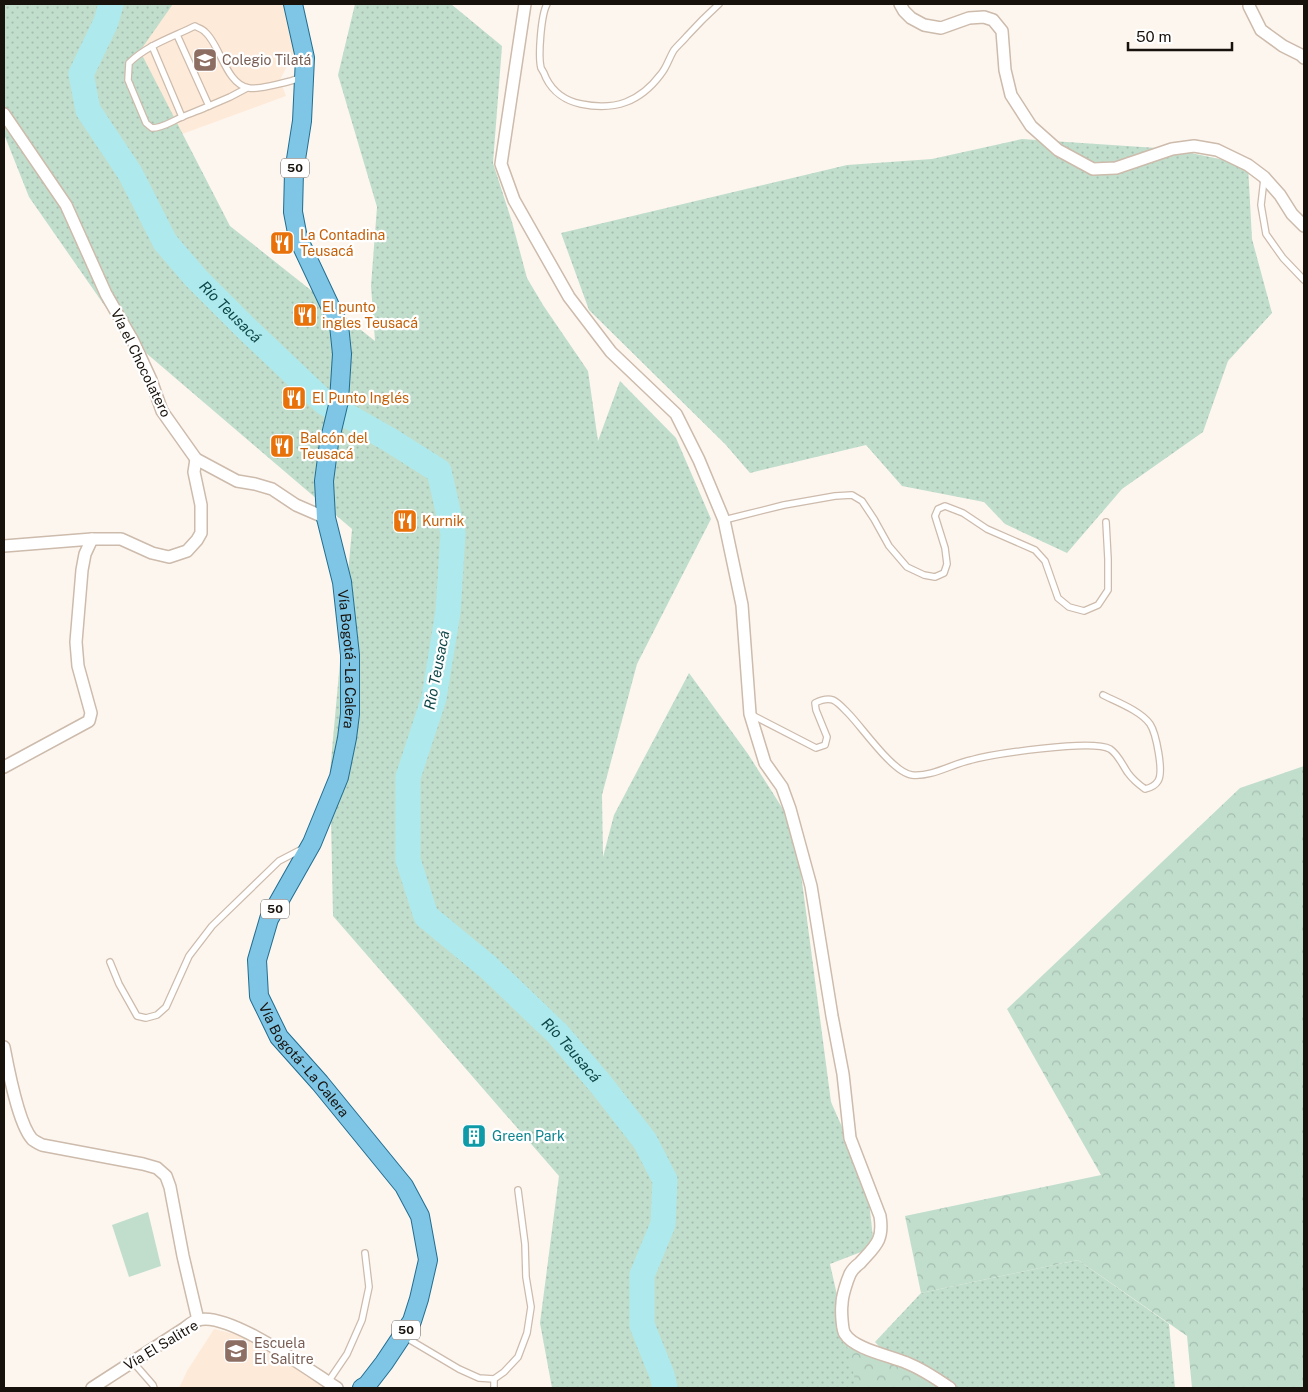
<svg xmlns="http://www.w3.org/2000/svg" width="1308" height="1392" font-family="'Public Sans',sans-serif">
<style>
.built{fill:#feead9}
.grass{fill:url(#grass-dots)}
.forest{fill:url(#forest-crowns)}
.pitch{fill:#c1decd}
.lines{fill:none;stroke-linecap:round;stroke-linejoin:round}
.river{stroke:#aeeaed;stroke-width:25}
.lane-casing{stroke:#cdbbac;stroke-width:8}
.street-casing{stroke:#cdbbac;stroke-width:14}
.primary-casing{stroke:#226d8f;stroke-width:20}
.lane{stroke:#fff;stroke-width:5.5}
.street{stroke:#fff;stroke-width:11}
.primary{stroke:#7ec5e6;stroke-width:18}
.labels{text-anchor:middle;stroke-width:4.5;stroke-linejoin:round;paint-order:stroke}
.shield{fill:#fff;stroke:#5d5955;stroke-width:1}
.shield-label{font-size:12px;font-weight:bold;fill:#18120c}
.education-label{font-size:14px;fill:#785e54;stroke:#fff;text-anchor:start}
.food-label{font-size:14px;fill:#c56008;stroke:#fff;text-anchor:start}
.street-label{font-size:14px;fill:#18120c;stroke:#fff}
.culture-label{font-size:14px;fill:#0d838f;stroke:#fff;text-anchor:start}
.water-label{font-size:15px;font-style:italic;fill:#0e4648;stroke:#fff}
</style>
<defs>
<pattern id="grass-dots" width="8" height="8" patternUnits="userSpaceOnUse" patternTransform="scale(1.25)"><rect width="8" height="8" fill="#c1decd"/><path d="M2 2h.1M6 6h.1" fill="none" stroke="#a5bdaf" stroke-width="1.8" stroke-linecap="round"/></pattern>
<pattern id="forest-crowns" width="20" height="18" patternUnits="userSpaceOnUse" patternTransform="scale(1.25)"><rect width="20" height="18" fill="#c1decd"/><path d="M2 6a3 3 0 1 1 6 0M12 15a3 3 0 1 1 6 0" fill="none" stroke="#a5bdaf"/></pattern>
</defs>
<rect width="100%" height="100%" fill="#fdf6ef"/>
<g class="built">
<polygon points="145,4 289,4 298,44 280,80 286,96 144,148 120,76"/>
<polygon points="214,1329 251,1338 328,1384 320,1388 179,1388 187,1371"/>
</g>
<g class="grass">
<polygon points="4,4 173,4 140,51 230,226 375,341 371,286 377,207 338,75 355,4 451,4 502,46 493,163 512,222 527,278 543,305 588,371 598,441 620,381 676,438 711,519 637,664 602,795 603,857 614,815 689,673 748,754 795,828 831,1102 867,1183 874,1247 830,1264 858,1388 552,1388 540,1323 559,1176 333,916 330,772 352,529 125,335 29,197 4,134"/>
<polygon points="1022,139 1172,149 1248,165 1252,239 1272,313 1228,361 1203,432 1122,489 1067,553 1005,524 984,502 902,486 866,445 750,473 725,444 589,310 561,233 847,165 932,159"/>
<polygon points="1078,1260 1169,1324 1175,1388 918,1388 875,1342 921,1293"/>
</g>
<g class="forest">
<polygon points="1304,766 1304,1388 1192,1388 1187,1336 1078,1260 921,1293 905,1216 1101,1175 1007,1009 1240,788"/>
<polygon points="844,1334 939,1388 857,1388"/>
</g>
<polygon class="pitch" points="148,1212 161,1266 129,1277 112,1225"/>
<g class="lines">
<path class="river" id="s1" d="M111 4 106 22 81 74 88 110 130 173 165 242 196 278 247 329 325 403 390 440 439 471 453 533 448 612 434 698 408 777V860L426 916 488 967 557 1033 599 1082 645 1141 665 1180 663 1224 642 1275V1325L662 1375 665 1388"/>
<defs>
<g id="lane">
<path d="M547 4C541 15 538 56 541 68 543 71 545 75 546 78 553 92 566 101 581 104 615 111 640 102 661 74 667 67 669 58 674 50 678 45 683 41 687 36 697 25 708 14 719 4"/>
<path d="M177 35 209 106C200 110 191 113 182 117 172 121 163 128 152 128L146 123 128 80 129 63C147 45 173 37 195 26 198 28 203 29 205 32 220 44 226 85 249 88 261 90 289 81 302 78"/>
<polyline points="152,46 182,117"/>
<polyline points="209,106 230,97 247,88"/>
<polyline points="1264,179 1261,205 1266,234 1283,258 1304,280"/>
<polyline points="724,520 784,505 835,496 852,495 862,501 874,519 889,546 907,567 924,575 935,577 944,573 947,564 945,548 935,516 938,509 945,506 963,513 987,529 1035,550 1045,561 1058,598 1069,607 1084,611 1098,605 1108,590 1108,559 1106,522"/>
<path d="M750 714 816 748 825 745 827 737 816 710 815 703C821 700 827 698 833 700 838 702 844 709 848 713 862 727 893 773 912 775 932 777 952 764 971 760 993 754 1092 739 1110 749 1118 754 1123 766 1128 773 1133 780 1138 784 1145 789 1150 788 1155 786 1158 781 1164 772 1156 733 1150 724 1141 711 1117 702 1103 695"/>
<polyline points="110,962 119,984 137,1016 146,1018 157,1015 166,1007 189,956 212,926 279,861 304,848"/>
<polyline points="405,1337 459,1369 479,1378 494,1379 504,1372 518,1357 527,1333 531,1307 526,1277 525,1244 518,1190"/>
<polyline points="132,1361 153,1385 154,1388"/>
<polyline points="328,1382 347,1354 362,1320 369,1287 365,1253"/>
<polyline points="494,1388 494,1379"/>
</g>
<g id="street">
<path d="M525 4 501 164 514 200 569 297 611 352 676 414 699 460 724 520 742 605 750 714 765 763 782 787 790 809 811 886 832 1016 843 1074 850 1138 880 1216C884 1241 875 1246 860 1263 856 1266 852 1270 850 1274 847 1281 842 1296 842 1304 841 1310 842 1330 845 1334 854 1349 891 1356 907 1363 922 1369 937 1379 950 1388"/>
<polyline points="900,4 904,11 911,18 924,25 941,28 969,18 984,17 993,20 1002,31 1005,70 1011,95 1031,126 1058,150 1093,169 1116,168 1172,149 1194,146 1217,150 1248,165 1264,177 1280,195 1292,214 1304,226"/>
<polyline points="1249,4 1249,6 1261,30 1283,46 1301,55 1304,58"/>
<polyline points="4,114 66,205 106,294 133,341 151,380 162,411 196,459 237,481 255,484 272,489 296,505 326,518"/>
<polyline points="4,546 92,539 121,539 152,553 169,557 187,551 197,540 201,533 201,505 194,472 196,459"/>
<polyline points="4,767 89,721 91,713 78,666 76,642 82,570 85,554 92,539"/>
<path d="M4 1047C8 1068 18 1123 32 1139 34 1141 38 1143 42 1145L143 1164 157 1168 166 1176 170 1187 183 1256 198 1320"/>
<path d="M92 1388 185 1328C189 1325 193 1321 198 1320 229 1311 310 1371 337 1388"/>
</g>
<g id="primary">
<path id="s2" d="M293 4 305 58 302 121 294 172 293 212 298 238 339 325 342 354 339 401 329 443 324 481 326 518 342 582 350 655V714L347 738 339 777 312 843 269 919 257 960 259 996 279 1037 320 1083 404 1186 420 1216 428 1260 419 1299 412 1321 384 1363 367 1385 362 1388"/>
</g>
</defs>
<use href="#lane" class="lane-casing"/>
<use href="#street" class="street-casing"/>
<use href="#primary" class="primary-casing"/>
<use href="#lane" class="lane"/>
<use href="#street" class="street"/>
<use href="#primary" class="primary"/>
</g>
<defs>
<symbol id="school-square" viewBox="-11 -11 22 22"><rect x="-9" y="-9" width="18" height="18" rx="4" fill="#8d6e63" stroke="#fff"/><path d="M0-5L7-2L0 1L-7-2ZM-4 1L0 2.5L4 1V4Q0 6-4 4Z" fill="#fff"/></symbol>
<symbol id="restaurant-square" viewBox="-11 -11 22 22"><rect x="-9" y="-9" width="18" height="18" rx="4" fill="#e8710a" stroke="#fff"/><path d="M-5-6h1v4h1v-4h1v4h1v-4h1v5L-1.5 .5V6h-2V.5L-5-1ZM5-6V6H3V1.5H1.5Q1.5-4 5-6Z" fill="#fff"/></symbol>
<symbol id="building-square" viewBox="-11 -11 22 22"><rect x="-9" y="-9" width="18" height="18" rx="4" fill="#0f9aa8" stroke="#fff"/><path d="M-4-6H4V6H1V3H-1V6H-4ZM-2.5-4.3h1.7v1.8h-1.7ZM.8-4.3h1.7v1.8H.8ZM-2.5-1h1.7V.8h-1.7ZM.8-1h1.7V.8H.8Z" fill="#fff"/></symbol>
</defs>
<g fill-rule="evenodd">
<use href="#school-square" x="191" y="46" width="28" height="28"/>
<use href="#restaurant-square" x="268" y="229" width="28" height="28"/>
<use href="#restaurant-square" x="291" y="301" width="28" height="28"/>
<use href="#restaurant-square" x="280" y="384" width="28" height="28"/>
<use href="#restaurant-square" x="268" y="432" width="28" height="28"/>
<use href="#restaurant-square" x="391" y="507" width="28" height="28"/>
<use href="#building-square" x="460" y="1122" width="28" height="28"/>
<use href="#school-square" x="222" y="1337" width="28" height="28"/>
</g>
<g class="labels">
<g class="shield">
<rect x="281" y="158.5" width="28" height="19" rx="4"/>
<rect x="261" y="899.5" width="28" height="19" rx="4"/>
<rect x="392" y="1320.5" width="28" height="19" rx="4"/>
</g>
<g class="shield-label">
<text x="295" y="172">50</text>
<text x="275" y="913">50</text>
<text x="406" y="1334">50</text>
</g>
<g class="education-label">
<text x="222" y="65">Colegio Tilatá</text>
<text x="254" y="1348">Escuela<tspan x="254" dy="16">El Salitre</tspan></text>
</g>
<g class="food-label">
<text x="300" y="240">La Contadina<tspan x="300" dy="16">Teusacá</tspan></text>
<text x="322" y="312">El punto<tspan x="322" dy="16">ingles Teusacá</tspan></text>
<text x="312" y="403">El Punto Inglés</text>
<text x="300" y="443">Balcón del<tspan x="300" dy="16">Teusacá</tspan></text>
<text x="422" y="526">Kurnik</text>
</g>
<g class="street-label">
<text transform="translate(141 363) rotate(64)" y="5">Vía el Chocolatero</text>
<text dy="5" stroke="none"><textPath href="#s2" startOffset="671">Vía Bogotá - La Calera</textPath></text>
<text dy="5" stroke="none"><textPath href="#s2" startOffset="1106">Vía Bogotá - La Calera</textPath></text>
<text transform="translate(161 1345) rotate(-31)" y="5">Vía El Salitre</text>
</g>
<g class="culture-label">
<text x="492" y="1141">Green Park</text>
</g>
<g class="water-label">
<text dy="5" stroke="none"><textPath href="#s1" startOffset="362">Río Teusacá</textPath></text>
<text transform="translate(437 670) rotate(-79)" y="5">Río Teusacá</text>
<text dy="5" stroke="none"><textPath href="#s1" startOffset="1279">Río Teusacá</textPath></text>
</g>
</g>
<rect width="1308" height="1392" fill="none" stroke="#18120c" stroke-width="10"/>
<path d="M1128 42v8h104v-8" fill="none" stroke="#18120c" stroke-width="2.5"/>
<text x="1136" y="42" font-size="15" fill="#18120c" stroke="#ffffff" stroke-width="4" paint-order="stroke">50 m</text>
</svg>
